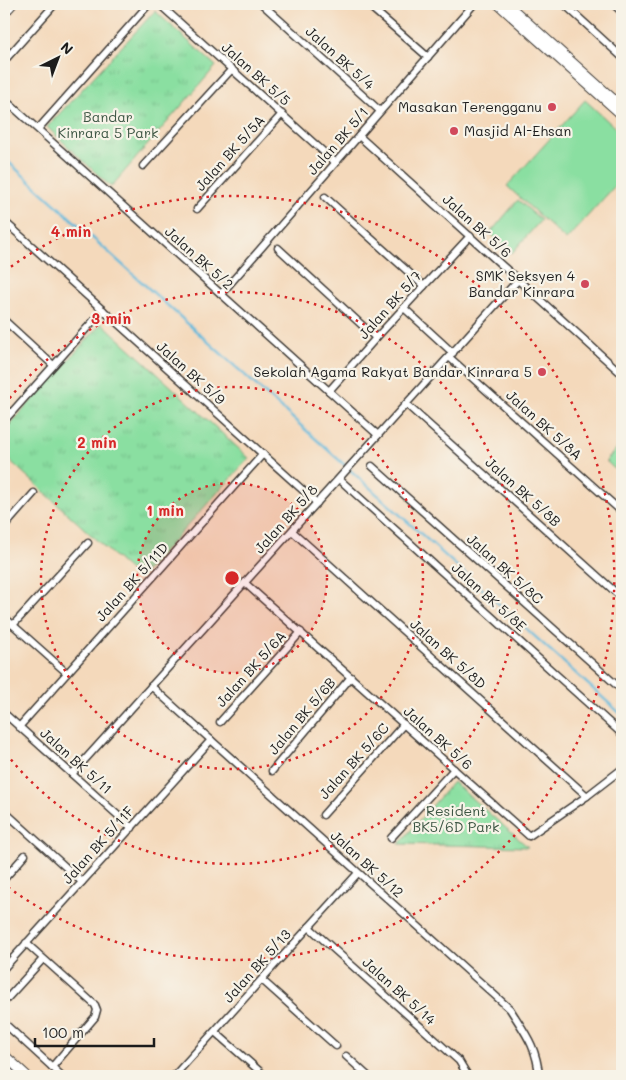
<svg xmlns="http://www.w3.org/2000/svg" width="626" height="1080" font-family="Mali,sans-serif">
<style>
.grass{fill:url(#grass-tufts);stroke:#537e5e}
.pitch{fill:#8adfa1;stroke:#537e5e}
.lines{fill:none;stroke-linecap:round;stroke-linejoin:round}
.stream{stroke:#5cb7da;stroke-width:2.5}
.street-casing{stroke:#3c3834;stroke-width:9}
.secondary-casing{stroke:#3c3834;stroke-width:11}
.street{stroke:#fff;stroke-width:6}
.secondary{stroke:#fff;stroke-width:9}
.ring{fill:none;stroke:#d62828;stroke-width:2.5;stroke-dasharray:2.5 5}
.poi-dot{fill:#d1495b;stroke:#f7f3e8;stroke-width:2}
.labels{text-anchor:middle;stroke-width:4.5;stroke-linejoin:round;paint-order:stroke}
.street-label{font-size:14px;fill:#1c1c1c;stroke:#f7f3e8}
.poi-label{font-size:14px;fill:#1c1c1c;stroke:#f7f3e8;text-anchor:end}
.park-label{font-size:14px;fill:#3d5644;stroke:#f7f3e8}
.centre{fill:#d62828;stroke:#f7f3e8;stroke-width:2.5}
.ring-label{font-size:15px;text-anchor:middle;font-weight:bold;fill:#d62828;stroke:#f7f3e8;stroke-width:4.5;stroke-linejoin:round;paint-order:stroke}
</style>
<defs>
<pattern id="grass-tufts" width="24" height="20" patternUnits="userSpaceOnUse" patternTransform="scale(1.25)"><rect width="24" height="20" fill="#8adfa1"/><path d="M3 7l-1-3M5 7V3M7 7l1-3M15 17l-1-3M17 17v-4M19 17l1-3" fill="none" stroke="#76bf8a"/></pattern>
</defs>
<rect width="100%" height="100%" fill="#f7f3e8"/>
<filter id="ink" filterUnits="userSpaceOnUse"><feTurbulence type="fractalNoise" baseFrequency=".02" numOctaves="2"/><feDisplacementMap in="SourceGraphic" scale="10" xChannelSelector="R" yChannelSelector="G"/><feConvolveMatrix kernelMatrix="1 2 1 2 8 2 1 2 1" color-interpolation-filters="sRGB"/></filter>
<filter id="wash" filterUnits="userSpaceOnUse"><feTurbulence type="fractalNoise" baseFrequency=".0096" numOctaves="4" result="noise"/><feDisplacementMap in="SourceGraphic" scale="20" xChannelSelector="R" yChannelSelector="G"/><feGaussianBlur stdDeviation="1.12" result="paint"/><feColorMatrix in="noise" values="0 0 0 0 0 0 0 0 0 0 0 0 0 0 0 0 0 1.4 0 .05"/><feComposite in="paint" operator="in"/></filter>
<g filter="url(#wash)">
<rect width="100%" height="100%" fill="#f4d9bb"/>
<g class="grass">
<polygon points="155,11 216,66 111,187 47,127"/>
<polygon points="102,323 249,458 139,579 4,455 4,431"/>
<polygon points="622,442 622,476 606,461"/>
<polygon points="453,782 528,847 399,844"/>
</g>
<g class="pitch">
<polygon points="585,100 622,134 622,178 566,240 507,186"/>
<polygon points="518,200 541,220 512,253 490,233"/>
</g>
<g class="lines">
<polyline class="stream" points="4,158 622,715"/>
</g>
</g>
<g filter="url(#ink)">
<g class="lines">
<defs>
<g id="street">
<polyline points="159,4 336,163"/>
<polyline points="262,4 380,111"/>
<polyline points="367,4 428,57"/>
<polyline points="564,4 622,57"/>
<polyline points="613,4 622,12"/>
<polyline points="4,61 55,4"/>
<polyline points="4,99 378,435"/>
<polyline points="38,129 149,4"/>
<polyline points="359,136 622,374"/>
<polyline points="143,166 232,69"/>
<polyline points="325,197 424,286"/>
<polyline points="197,209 282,114"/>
<polyline points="4,221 317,503"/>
<polyline points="278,248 376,338"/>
<polyline points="221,294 474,4"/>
<polyline points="404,308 453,353"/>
<polyline points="4,320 53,365"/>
<polyline points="449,357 622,512"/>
<polyline points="329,391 376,338 470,236"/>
<polyline points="406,404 622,598"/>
<polyline points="4,421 103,310"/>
<polyline points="372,466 622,690"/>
<polyline points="339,479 622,734"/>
<polyline points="4,527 34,493"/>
<polyline points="292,531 587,796"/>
<polyline points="245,583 529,836 587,796 622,769"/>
<polyline points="4,617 67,673"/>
<polyline points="13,625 88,543"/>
<path d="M151 686 510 1009C525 1033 537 1047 539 1076"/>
<polyline points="4,713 132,828"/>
<polyline points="220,722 301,632"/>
<polyline points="19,727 263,454"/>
<polyline points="272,771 351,677"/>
<polyline points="72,774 518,280"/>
<polyline points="4,811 82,882"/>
<polyline points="323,815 404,724"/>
<polyline points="391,838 454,769"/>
<polyline points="4,879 25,855"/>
<polyline points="309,927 459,1061 468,1076"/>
<polyline points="26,943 95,1005 97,1010 95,1017 52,1067"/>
<polyline points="4,968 211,740"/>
<polyline points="262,980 336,1046"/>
<polyline points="4,1002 43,959"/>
<polyline points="4,1023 62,1076"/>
<polyline points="215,1032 265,1076"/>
<polyline points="346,1056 368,1076"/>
<polyline points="174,1076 358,873"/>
</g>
<g id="secondary">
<polyline points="498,4 622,115"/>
<polyline points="507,4 622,107"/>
<polyline points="4,13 12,4"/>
<polyline points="4,1055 27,1076"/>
<polyline points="4,1069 12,1076"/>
</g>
</defs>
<use href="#street" class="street-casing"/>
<use href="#secondary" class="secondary-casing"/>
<use href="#street" class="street"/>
<use href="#secondary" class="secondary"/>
</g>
</g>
<circle cx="232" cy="578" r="95" fill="#d62828" fill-opacity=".12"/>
<g class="ring">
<circle cx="232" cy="578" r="95"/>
<circle cx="232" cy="578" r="191"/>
<path d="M5 404A286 286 0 1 1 5 752"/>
<path d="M5 271A382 382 0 1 1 5 885"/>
</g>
<g class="poi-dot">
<circle cx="552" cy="107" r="5"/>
<circle cx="454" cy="131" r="5"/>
<circle cx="585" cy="284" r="5"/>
<circle cx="542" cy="372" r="5"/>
</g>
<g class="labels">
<g class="street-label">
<text transform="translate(340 58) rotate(42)" y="5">Jalan BK 5/4</text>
<text transform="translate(256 74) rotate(42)" y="5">Jalan BK 5/5</text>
<text transform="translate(338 141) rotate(-49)" y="5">Jalan BK 5/1</text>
<text transform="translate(230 153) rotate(-48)" y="5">Jalan BK 5/5A</text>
<text transform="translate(477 226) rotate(42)" y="5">Jalan BK 5/6</text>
<text transform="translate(199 258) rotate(42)" y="5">Jalan BK 5/2</text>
<text transform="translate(390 305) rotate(-48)" y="5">Jalan BK 5/7</text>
<text transform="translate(191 373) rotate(42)" y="5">Jalan BK 5/9</text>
<text transform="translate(544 425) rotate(42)" y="5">Jalan BK 5/8A</text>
<text transform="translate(523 492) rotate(42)" y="5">Jalan BK 5/8B</text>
<text transform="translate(286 519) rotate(-48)" y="5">Jalan BK 5/8</text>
<text transform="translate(505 569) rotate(42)" y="5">Jalan BK 5/8C</text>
<text transform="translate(132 582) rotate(-48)" y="5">Jalan BK 5/11D</text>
<text transform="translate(489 597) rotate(42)" y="5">Jalan BK 5/8E</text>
<text transform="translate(448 654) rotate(42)" y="5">Jalan BK 5/8D</text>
<text transform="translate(251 669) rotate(-48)" y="5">Jalan BK 5/6A</text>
<text transform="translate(302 716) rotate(-50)" y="5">Jalan BK 5/6B</text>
<text transform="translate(438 738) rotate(42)" y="5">Jalan BK 5/6</text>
<text transform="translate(76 761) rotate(42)" y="5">Jalan BK 5/11</text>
<text transform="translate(354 761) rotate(-48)" y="5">Jalan BK 5/6C</text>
<text transform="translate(98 845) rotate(-48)" y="5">Jalan BK 5/11F</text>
<text transform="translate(367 864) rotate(42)" y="5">Jalan BK 5/12</text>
<text transform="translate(257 966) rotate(-48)" y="5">Jalan BK 5/13</text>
<text transform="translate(399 991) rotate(42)" y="5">Jalan BK 5/14</text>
</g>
<g class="poi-label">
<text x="542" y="112">Masakan Terengganu</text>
<text x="464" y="136" text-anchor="start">Masjid Al-Ehsan</text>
<text x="575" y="281">SMK Seksyen 4<tspan x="575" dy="16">Bandar Kinrara</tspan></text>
<text x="532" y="377">Sekolah Agama Rakyat Bandar Kinrara 5</text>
</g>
<g class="park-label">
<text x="108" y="122">Bandar<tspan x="108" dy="16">Kinrara 5 Park</tspan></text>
<text x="456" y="816">Resident<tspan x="456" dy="16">BK5/6D Park</tspan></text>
</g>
</g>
<circle cx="232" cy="578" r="8" class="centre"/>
<g class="ring-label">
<text x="71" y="237">4 min</text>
<text x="111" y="324">3 min</text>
<text x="97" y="448">2 min</text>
<text x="165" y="516">1 min</text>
</g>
<rect width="626" height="1080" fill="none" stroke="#f7f3e8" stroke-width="20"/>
<g transform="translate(58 58) rotate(42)" stroke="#f7f3e8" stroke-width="4" paint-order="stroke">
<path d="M0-4L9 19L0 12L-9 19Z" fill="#1c1c1c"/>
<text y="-8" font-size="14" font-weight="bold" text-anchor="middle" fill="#1c1c1c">N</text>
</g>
<path d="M35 1038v8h119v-8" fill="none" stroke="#1c1c1c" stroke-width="2.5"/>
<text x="42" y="1038" font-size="15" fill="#1c1c1c" stroke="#f7f3e8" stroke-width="4" paint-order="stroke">100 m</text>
</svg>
